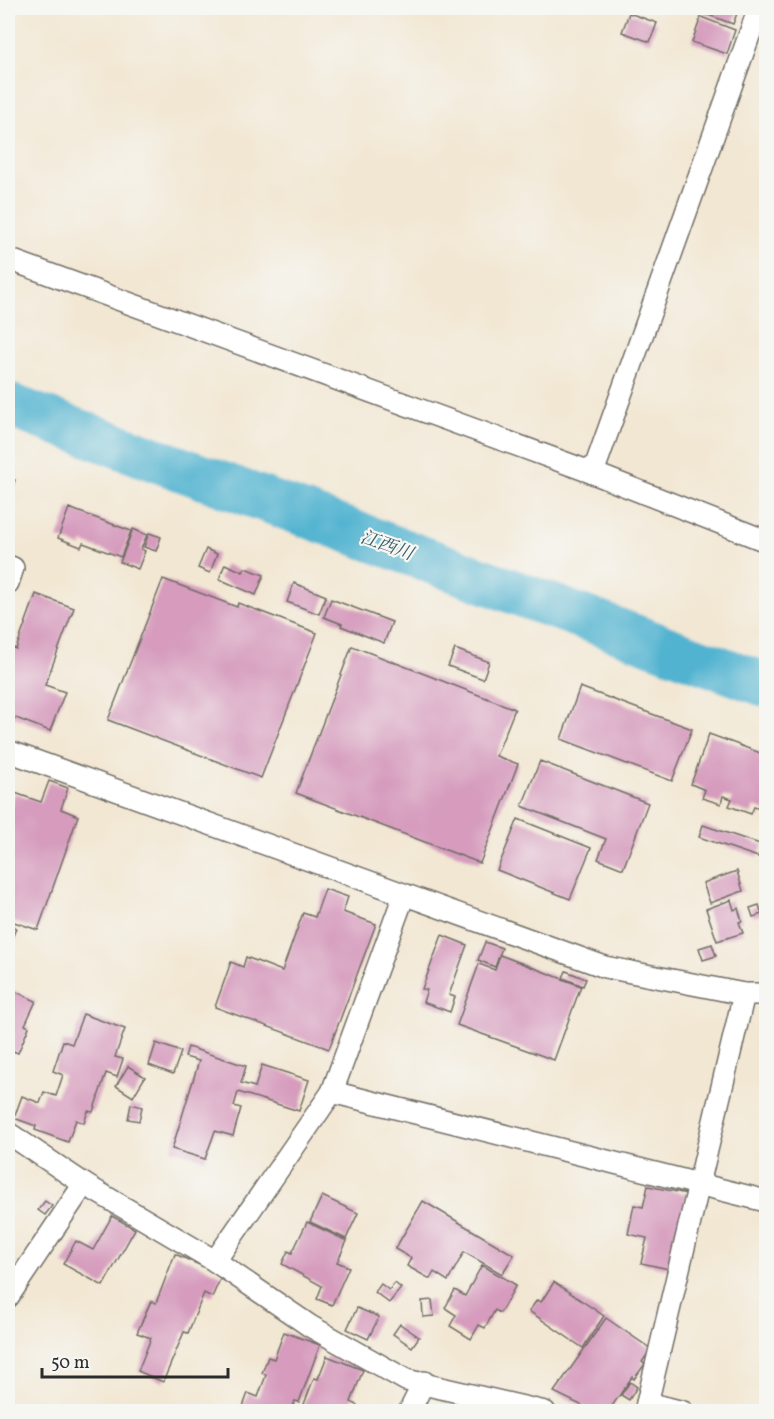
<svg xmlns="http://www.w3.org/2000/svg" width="774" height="1419" font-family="Vollkorn,'Noto Serif JP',serif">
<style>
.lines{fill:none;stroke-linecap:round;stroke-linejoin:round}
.river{stroke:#51b3d0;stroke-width:45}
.building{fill:#d69bbd}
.street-casing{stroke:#716d66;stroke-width:24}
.street{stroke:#fff;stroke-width:21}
.labels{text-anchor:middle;stroke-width:4.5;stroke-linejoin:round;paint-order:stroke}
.water-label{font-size:18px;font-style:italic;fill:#385b65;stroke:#f6f6f2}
</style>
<rect width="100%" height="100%" fill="#f6f6f2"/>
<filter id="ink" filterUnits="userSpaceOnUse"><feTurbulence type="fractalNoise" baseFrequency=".0167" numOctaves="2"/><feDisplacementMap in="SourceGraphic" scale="12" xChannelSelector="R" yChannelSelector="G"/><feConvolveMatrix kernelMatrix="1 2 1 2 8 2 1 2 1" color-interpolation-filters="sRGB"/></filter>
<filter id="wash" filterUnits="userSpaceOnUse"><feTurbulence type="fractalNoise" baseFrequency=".008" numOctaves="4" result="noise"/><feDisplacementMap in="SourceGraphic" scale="24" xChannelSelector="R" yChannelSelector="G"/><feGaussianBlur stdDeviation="1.35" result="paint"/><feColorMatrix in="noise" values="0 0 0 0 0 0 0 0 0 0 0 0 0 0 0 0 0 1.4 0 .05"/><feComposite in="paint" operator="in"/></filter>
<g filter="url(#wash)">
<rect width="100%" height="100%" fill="#f2e7d3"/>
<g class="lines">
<polyline class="river" points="8,405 766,685"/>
</g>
<g id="blocks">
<g class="building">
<polygon points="693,8 739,8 733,24 692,9"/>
<polygon points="629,13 657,23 650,42 622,32"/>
<polygon points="701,17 735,30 727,54 692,42"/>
<polygon points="8,477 15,480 8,501"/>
<polygon points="69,508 131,531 121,557 83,543 81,547 58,538"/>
<polygon points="133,529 147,535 141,549 145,551 138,569 120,562"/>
<polygon points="149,533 161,537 156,551 144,547"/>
<polygon points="206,549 217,554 210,573 198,568"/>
<polygon points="225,564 243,572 245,568 264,575 256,595 219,579"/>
<polygon points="163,579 237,607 238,603 317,633 261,778 108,720"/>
<polygon points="294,583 326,596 319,614 287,602"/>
<polygon points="36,594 74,608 45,685 65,692 50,731 8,715 8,655 11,647 16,649"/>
<polygon points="331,599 392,622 384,643 341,626 342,624 324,617"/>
<polygon points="352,646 515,709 496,756 518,764 480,863 296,793"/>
<polygon points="455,649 489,662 483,679 448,666"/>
<polygon points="580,687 692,729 672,781 561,739"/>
<polygon points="709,734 766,755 766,811 754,807 751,814 729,806 732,799 723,796 721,804 702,798 705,790 691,784"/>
<polygon points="540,761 648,803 623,869 598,859 606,839 522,806"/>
<polygon points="49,781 68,788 61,809 78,816 38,930 8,920 8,815 15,793 41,802"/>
<polygon points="518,819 591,848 570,899 497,870"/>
<polygon points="703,825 763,845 758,857 699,837"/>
<polygon points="737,871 743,891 710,903 703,883"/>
<polygon points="325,889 348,897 343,912 376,924 329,1049 215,1007 231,962 243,967 246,957 282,971 303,913 315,917"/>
<polygon points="731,900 734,910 738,908 742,921 739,922 743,933 717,941 706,909"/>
<polygon points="759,905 762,914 753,917 750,908"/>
<polygon points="8,925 16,928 10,944 8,943"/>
<polygon points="442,935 467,945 449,995 455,997 450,1012 423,1002 427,990 422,989"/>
<polygon points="485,942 502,948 495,967 478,960"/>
<polygon points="712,944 716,956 703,960 699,948"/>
<polygon points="500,955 581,986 554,1060 457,1025 479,964 495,970"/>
<polygon points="566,971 586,979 583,986 563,978"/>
<polygon points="8,988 36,1001 25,1025 29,1027 18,1053 13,1051 8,1064"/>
<polygon points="83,1014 125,1029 115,1057 123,1059 117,1077 106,1073 93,1112 88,1111 84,1123 76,1120 68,1142 35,1130 36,1126 14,1118 22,1096 40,1103 44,1092 56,1096 63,1075 53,1071 63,1041 72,1044"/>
<polygon points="156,1043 181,1052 173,1074 149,1065"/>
<polygon points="188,1047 246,1066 241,1083 255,1087 262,1065 309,1080 299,1111 238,1092 234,1106 241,1108 233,1136 215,1131 205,1159 172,1149 199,1061 185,1057"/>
<polygon points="128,1066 145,1077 133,1097 116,1086"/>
<polygon points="131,1104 142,1107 139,1121 128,1119"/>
<polygon points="648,1186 687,1194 669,1269 641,1263 647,1238 628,1234 634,1205 643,1207"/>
<polygon points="322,1196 358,1213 346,1239 310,1222"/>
<polygon points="45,1201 52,1206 45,1215 38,1210"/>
<polygon points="423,1201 514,1255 502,1274 464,1252 448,1281 434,1272 430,1279 407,1266 411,1258 395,1249"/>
<polygon points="112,1216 135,1229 103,1286 63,1264 76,1241 93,1250"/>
<polygon points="307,1222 347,1241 337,1262 349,1267 332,1305 317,1299 322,1286 282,1264 288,1251 292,1253"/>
<polygon points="175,1254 222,1275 212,1297 204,1293 188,1333 184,1332 163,1382 138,1371 151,1338 137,1333 151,1301 156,1303"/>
<polygon points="482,1265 516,1285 500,1313 495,1310 485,1328 479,1325 471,1339 450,1326 456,1315 445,1308 455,1290 465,1296"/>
<polygon points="554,1282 604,1316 583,1348 529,1311 537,1300 541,1302"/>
<polygon points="395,1283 401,1288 389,1303 375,1292 381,1284 389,1290"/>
<polygon points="432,1300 434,1316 423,1317 422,1301"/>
<polygon points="357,1308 379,1317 368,1339 347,1329"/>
<polygon points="606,1318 651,1349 642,1362 645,1364 634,1379 632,1377 608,1412 595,1412 554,1392"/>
<polygon points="400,1324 419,1337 412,1347 393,1334"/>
<polygon points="284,1332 320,1345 299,1402 295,1401 291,1412 241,1412 248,1393 258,1397 266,1375 262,1373 268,1357 274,1359"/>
<polygon points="327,1356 363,1370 351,1402 357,1405 355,1412 301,1412 314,1378 318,1379"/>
<polygon points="630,1382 637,1387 629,1400 621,1395"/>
</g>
</g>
</g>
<g filter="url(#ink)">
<use href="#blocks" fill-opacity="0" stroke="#716d66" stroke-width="1.5"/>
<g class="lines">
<defs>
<g id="street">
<polyline points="8,259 593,473 766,541"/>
<polyline points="593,473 759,8"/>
<polyline points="8,566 13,568 8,583"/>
<polyline points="8,751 605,967 744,994 766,994"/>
<polyline points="332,1092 766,1201"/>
<polyline points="8,1133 84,1184 215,1261 310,1326 406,1380 545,1412"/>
<polyline points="215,1261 332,1092 404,895"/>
<polyline points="8,1297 84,1184"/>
<polyline points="647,1403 683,1412"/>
<polyline points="409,1412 424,1382"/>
<polyline points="645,1412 744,994"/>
</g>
</defs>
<use href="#street" class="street-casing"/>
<use href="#street" class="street"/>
</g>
</g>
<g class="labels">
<g class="water-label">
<text transform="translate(387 545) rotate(20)" y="6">江西川</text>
</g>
</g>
<rect width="774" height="1419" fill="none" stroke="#f6f6f2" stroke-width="30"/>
<path d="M42 1368v9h186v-9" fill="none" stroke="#2b2b2b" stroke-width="3"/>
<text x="51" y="1368" font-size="18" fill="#2b2b2b" stroke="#f6f6f2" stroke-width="4.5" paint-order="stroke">50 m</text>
</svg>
